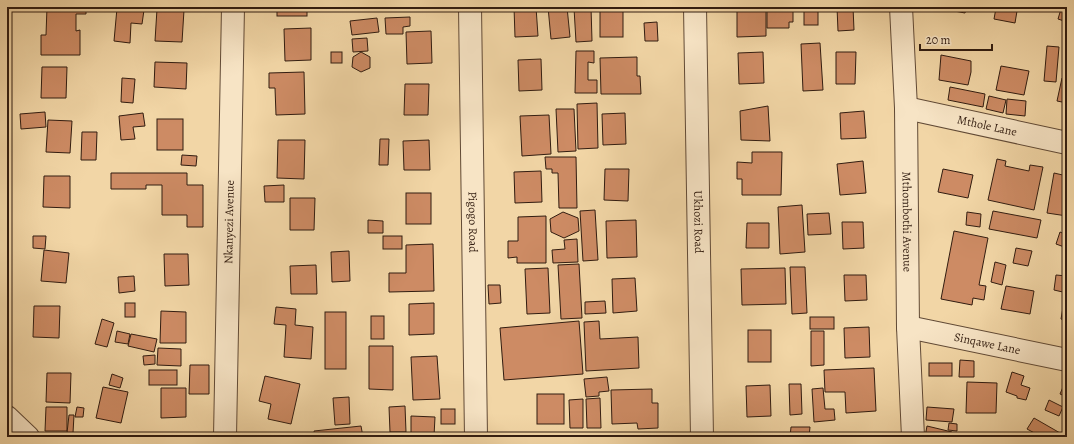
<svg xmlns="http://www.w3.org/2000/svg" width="1074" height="444" font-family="Alegreya,serif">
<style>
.building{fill:#cd8b64;stroke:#311c10}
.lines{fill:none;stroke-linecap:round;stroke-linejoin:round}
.minor-casing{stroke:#614a36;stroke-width:24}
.minor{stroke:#f7e4c5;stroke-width:22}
.labels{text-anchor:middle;stroke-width:3;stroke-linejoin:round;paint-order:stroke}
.street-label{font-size:12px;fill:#311c10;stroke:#f7e4c5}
</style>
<rect width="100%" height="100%" fill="#f2d6a6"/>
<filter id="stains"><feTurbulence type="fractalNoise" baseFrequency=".005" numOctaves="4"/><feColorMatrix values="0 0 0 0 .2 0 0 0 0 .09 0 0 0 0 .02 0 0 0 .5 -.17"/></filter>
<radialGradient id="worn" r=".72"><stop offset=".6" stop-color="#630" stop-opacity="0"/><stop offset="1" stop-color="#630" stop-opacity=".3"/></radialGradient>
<g class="building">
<polygon points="47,7 86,7 86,14 76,14 76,31 80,30 80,55 41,55 41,35 46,35"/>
<rect x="277" y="7" width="30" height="9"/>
<polygon points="355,7 368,7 368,11 354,11"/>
<polygon points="394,7 426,7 426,8 394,10"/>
<polygon points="514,7 536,7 538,36 515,37"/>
<polygon points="548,7 567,7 570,37 551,39"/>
<polygon points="591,7 592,41 576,42 574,8"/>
<rect x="600" y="7" width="23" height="30"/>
<polygon points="737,7 766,7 766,36 737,37"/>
<polygon points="767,7 793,7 793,22 789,22 789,28 767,28"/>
<rect x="804" y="7" width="14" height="18"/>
<polygon points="837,7 853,7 854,30 838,31"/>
<polygon points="950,7 967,7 965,13 949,10"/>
<polygon points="117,8 144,10 142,24 131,23 130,43 114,41"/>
<polygon points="996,8 1017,11 1015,23 994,19"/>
<polygon points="157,9 184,10 182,42 155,41"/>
<polygon points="1061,9 1067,11 1067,22 1058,19"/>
<polygon points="410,17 410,26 403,27 403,34 386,34 385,18"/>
<polygon points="377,18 379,32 352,35 350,21"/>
<polygon points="657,22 658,41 645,41 644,23"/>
<polygon points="311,28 311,60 285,61 284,29"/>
<polygon points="431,31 432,63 407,64 406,32"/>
<polygon points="367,38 368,51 353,52 352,39"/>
<polygon points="820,43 823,90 803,91 801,44"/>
<polygon points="1047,46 1059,47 1056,82 1044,81"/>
<polygon points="576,51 594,51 594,63 588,62 588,80 597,80 597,93 575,93"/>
<rect x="331" y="52" width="11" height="11"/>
<polygon points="361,52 370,57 370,68 361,72 352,67 353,57"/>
<polygon points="763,52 764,83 739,84 738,53"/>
<polygon points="836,52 856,52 855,84 836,84"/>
<polygon points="941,55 971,61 971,72 968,85 939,80"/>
<polygon points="637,57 637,76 640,76 641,94 601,94 600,58"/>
<polygon points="541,59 542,90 519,91 518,60"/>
<polygon points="155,62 187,63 186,89 154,87"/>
<polygon points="1001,66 1029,71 1024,95 996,90"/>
<polygon points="42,67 67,67 66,98 41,98"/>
<polygon points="304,72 305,114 276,115 275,88 269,88 269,73"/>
<polygon points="122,78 135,79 133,103 121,102"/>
<polygon points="1062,78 1067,79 1067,103 1057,101"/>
<polygon points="405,84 429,84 428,115 404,115"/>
<polygon points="950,87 985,94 983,107 948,100"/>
<polygon points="989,96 1006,100 1003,113 986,109"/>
<polygon points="1007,99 1026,101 1025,116 1006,114"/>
<polygon points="597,103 598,148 578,149 577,104"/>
<polygon points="768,106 770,141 741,140 740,111"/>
<polygon points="556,109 574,109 576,151 558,152"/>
<polygon points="864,111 866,138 841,139 840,113"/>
<polygon points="45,112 46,127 21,129 20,114"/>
<polygon points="143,113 145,126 133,127 135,139 121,140 119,116"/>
<polygon points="625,113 626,144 603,145 602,114"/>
<polygon points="549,115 551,154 522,156 520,116"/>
<rect x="157" y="119" width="26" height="31"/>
<polygon points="48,120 72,121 70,153 46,152"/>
<polygon points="82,132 97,132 96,160 81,160"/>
<polygon points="380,139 389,139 388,165 379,165"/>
<polygon points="278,140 305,140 304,179 277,178"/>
<polygon points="429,140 430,170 404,170 403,141"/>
<polygon points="752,152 782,152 781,195 742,195 742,179 737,179 737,162 752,163"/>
<polygon points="182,155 197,156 196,166 181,165"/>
<polygon points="545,157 576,157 577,208 559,208 558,173 552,173 552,169 546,169"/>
<polygon points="997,159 1006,161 1005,166 1029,171 1030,165 1043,167 1034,210 988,200"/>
<polygon points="863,161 866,193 840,195 837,164"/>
<polygon points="605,169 629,169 628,201 604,200"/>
<polygon points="943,169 973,175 968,198 938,192"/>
<polygon points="541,171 542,202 515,203 514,172"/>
<polygon points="111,173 187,173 187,185 203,185 203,227 187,227 187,215 162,215 162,185 146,185 146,189 111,189"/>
<polygon points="1054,173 1067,176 1066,194 1067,194 1067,216 1047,213"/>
<polygon points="44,176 70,176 70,208 43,207"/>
<polygon points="284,185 284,202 265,202 264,186"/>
<rect x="406" y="193" width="25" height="31"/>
<polygon points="290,198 315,198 314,230 290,230"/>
<polygon points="802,205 805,252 780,254 778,207"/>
<polygon points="595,210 598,260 583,261 580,211"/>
<polygon points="993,211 1041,220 1037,238 989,229"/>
<polygon points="563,212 578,218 579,231 564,238 551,232 550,219"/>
<polygon points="967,212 981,214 980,227 966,225"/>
<polygon points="829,213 831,234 808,235 807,214"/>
<polygon points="546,216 546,263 517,263 517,257 508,258 508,241 518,241 518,217"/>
<polygon points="368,220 383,221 383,233 368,233"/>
<polygon points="636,220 637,257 607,258 606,221"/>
<polygon points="842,222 863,222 864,248 843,249"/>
<polygon points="747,223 769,223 769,248 746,248"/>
<polygon points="954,231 988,238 979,285 986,286 984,300 973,298 972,305 941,299"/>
<polygon points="1060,232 1067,235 1067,248 1056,244"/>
<polygon points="33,236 46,236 45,249 33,248"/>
<rect x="383" y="236" width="19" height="13"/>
<polygon points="577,239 578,262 553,263 552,250 565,249 564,240"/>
<polygon points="433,244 434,291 389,292 389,273 406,273 406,245"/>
<polygon points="1016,248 1032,251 1028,266 1013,263"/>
<polygon points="44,250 69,253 66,283 41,281"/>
<polygon points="349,251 350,281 332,282 331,252"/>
<polygon points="164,254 188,254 189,285 165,286"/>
<polygon points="995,262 1006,265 1002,285 991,282"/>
<polygon points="579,264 582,318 561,319 558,265"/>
<polygon points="316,265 317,294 291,294 290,266"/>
<polygon points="790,267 805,267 807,313 792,314"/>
<polygon points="548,268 550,313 527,314 525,269"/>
<polygon points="785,268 786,304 742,305 741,269"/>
<polygon points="844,275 866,275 867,300 845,301"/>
<polygon points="1056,275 1067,276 1067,293 1054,290"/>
<polygon points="134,276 135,291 119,293 118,277"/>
<polygon points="635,278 637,311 613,313 612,279"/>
<polygon points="488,285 500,285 501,303 489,304"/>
<polygon points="1006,286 1034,291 1030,314 1001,309"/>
<polygon points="1065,296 1067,296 1067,321 1061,319"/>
<polygon points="605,301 606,313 585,314 585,302"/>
<rect x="125" y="303" width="10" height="14"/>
<polygon points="434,303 434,334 409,335 409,304"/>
<polygon points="34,306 60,306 59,338 33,337"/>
<polygon points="276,307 296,309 295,325 313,327 311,359 284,357 286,325 274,324"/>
<polygon points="161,311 186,312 186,343 160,343"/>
<rect x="325" y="312" width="21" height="57"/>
<rect x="371" y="316" width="13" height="23"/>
<rect x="810" y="317" width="24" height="12"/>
<polygon points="102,319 114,323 107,347 95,344"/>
<polygon points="579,321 583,374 504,380 500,328"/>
<polygon points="599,321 600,339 638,337 639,368 586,371 584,322"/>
<polygon points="869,327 870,357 845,358 844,328"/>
<rect x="748" y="330" width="23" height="32"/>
<polygon points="117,331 130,334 128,344 115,342"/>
<polygon points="811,331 824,331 824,365 811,366"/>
<polygon points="131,334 157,339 154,352 128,346"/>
<polygon points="369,346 393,346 393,390 369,389"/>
<polygon points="158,348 181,349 181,366 157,365"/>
<polygon points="155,355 155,364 144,365 143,356"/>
<polygon points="437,356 440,399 413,400 411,357"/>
<polygon points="960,360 974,361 974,377 959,377"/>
<rect x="929" y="363" width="23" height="13"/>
<polygon points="190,365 209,365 209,394 189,394"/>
<polygon points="874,368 876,411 846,413 845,392 825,392 824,370"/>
<rect x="149" y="370" width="28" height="15"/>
<polygon points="1012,372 1024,376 1021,385 1030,388 1026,400 1017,398 1017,396 1006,392"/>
<polygon points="47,373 71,373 70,403 46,402"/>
<polygon points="112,374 123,378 120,388 109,385"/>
<polygon points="265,376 300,384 291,424 268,419 271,404 259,401"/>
<polygon points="607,377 609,391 599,392 599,396 586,397 584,379"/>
<polygon points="1066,380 1067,381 1067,397 1060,394"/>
<polygon points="967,382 997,383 996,413 966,413"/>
<polygon points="789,384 801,384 802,414 790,415"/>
<polygon points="770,385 771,416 747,417 746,386"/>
<polygon points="103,387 128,392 121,423 96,418"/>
<polygon points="161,388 186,388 186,417 161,418"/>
<polygon points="823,388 825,409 834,409 835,420 814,422 812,389"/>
<polygon points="652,389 652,403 658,403 658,428 638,429 637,423 612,424 611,390"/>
<rect x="537" y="394" width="27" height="30"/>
<polygon points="349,397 350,424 335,425 333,398"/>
<polygon points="600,398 601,428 587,428 586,399"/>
<polygon points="583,399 583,428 570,428 569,400"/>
<polygon points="1049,400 1063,407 1059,416 1045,410"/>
<polygon points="405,406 406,432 390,432 389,407"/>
<polygon points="46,407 67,407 67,431 45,431"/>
<polygon points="77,407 84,408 83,417 75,417"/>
<polygon points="927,407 954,409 952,422 926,420"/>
<rect x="441" y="409" width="14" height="15"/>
<polygon points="69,415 74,415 73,433 67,433"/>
<polygon points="411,416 435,417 434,436 442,436 442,437 411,437"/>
<polygon points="1034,418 1067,437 1042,437 1027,429"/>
<polygon points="949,423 957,424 957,431 948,430"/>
<polygon points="361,426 363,437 315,437 314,431"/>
<polygon points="927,426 952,432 951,437 925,437"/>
<polygon points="791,427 810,427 809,437 790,437"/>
<rect x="514" y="436" width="51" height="1"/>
</g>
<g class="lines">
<defs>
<g id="minor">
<path id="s1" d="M470 7 476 437"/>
<path id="s2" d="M695 7 702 437"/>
<path id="s3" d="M901 7 906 108 908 327 913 437"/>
<path id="s4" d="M906 108 1067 143"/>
<path id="s5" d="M908 327 1067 360"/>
<polyline points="7,417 28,437"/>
<path id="s6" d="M225 437 233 7"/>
</g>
</defs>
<use href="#minor" class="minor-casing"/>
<use href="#minor" class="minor"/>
</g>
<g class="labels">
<g class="street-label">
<text dy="4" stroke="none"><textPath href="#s4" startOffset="83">Mthole Lane</textPath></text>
<text dy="4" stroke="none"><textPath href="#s6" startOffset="215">Nkanyezi Avenue</textPath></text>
<text dy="4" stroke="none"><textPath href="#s1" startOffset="215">Pigogo Road</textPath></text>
<text dy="4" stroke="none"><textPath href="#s2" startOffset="215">Ukhozi Road</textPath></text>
<text dy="4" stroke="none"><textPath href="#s3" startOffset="215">Mthombothi Avenue</textPath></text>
<text dy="4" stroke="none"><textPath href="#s5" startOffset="81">Sinqawe Lane</textPath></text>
</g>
</g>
<rect width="1074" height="444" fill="none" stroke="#f2d6a6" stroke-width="24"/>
<rect x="8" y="8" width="1058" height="428" fill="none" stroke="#311c10" stroke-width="2"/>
<rect x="12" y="12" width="1050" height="420" fill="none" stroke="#311c10"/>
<path d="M920 44v6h72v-6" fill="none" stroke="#311c10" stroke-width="2"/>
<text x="926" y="44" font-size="12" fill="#311c10" stroke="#f7e4c5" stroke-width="3" paint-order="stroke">20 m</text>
<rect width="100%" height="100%" filter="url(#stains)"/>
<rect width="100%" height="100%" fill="url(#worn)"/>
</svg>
